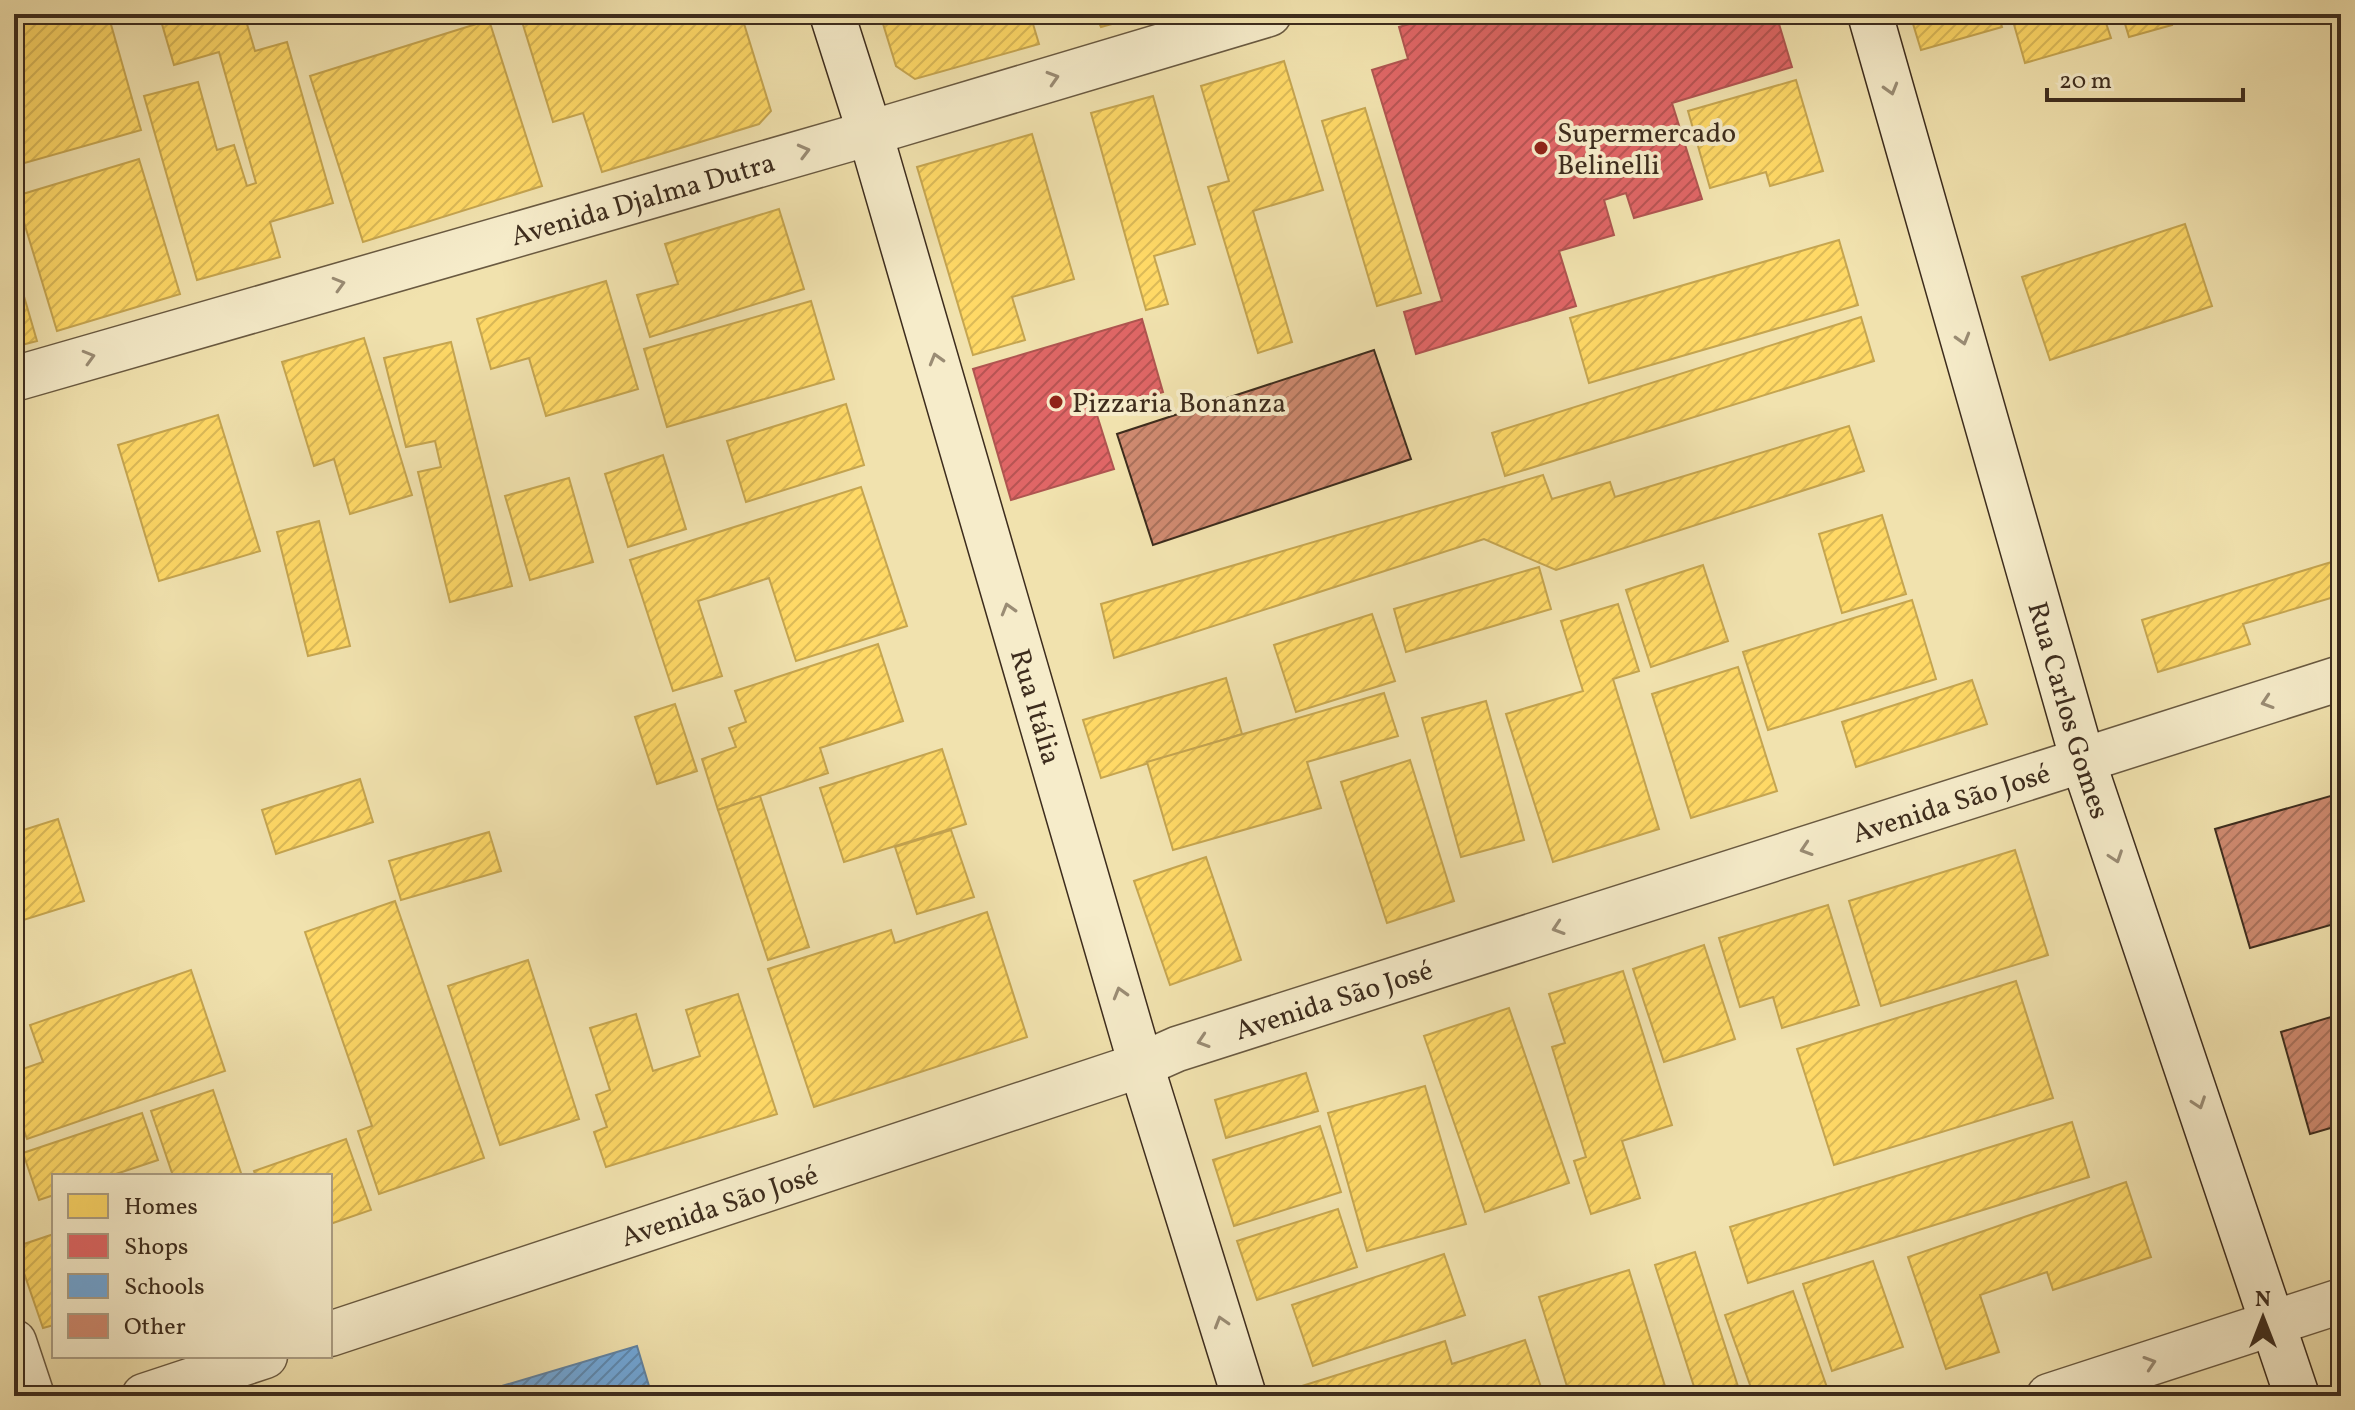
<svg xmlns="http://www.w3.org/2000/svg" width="2355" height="1410" font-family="Vollkorn,serif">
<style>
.homes{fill:url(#homes-hatch);stroke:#c5a550;stroke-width:2}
.shops{fill:url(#shops-hatch);stroke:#af5550;stroke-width:2}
.schools{fill:url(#schools-hatch);stroke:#6083a3;stroke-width:2}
.building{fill:url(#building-hatch);stroke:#3d2c1d;stroke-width:2}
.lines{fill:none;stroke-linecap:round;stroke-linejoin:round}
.street-casing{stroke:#6a5a41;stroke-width:47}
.secondary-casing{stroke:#3d2c1d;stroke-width:47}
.street{stroke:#f6ecca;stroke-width:44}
.secondary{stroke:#f6ecca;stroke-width:44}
.oneway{stroke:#9a8c74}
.poi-dot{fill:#8f2418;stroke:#f6ecca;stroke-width:3}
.labels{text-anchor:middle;stroke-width:8;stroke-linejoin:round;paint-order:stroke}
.poi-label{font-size:28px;fill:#3d2c1d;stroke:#f6ecca;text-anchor:start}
.street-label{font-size:28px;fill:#3d2c1d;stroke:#f6ecca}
</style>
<defs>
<pattern id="homes-hatch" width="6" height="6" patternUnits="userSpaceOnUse" patternTransform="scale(2)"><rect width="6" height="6" fill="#ffd966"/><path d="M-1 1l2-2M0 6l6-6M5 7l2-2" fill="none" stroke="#dbba58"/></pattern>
<pattern id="shops-hatch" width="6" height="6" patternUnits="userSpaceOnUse" patternTransform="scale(2)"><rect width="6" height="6" fill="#e06666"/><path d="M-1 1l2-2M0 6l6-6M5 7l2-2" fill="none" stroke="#b75453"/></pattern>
<pattern id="schools-hatch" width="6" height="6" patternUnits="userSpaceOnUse" patternTransform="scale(2)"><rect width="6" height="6" fill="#6fa8dc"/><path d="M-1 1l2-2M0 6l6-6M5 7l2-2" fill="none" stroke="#5c89b2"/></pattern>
<pattern id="building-hatch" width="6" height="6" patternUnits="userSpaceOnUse" patternTransform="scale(2)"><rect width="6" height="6" fill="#cf8a70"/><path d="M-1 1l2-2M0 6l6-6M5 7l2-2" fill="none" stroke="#a9715b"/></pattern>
</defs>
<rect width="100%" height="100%" fill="#f1e2ae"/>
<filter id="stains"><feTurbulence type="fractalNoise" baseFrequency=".0025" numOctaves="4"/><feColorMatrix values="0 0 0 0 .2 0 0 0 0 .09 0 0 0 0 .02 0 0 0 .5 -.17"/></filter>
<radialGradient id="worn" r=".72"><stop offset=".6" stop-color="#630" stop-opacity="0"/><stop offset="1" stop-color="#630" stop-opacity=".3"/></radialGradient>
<g class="homes">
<polygon points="14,14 108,14 141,130 14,166"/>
<polygon points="159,14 244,14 255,51 287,42 333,203 270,222 280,257 197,280 144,96 198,82 217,150 234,145 247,186 256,183 219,52 174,65"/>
<polygon points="525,14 741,14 771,111 759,124 602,172 583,113 553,122 520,15"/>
<polygon points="880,14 1030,14 1039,44 915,79 896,66"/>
<polygon points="1095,14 1148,14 1101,27"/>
<polygon points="1910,14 1998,14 2002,27 1921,50"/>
<polygon points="2011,14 2103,14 2111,38 2025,63"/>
<polygon points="2122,14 2169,14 2172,25 2129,37"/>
<polygon points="489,20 542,186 363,242 310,76"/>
<polygon points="1284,61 1323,190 1253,211 1292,342 1258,353 1208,187 1229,181 1201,86"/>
<polygon points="1796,80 1823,171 1770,186 1766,172 1710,188 1688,111"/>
<polygon points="1153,96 1195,244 1154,256 1168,304 1146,310 1091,113"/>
<polygon points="1365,108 1421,293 1377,306 1322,121"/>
<polygon points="1032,134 1074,279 1012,297 1025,340 973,355 917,167"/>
<polygon points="139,159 180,294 57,331 16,196"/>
<polygon points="779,209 804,289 650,337 637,295 678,284 665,244"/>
<polygon points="2185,224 2212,306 2050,360 2022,277"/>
<polygon points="1839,240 1858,305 1589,383 1570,318"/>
<polygon points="14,262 37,341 14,347"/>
<polygon points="606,281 638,389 546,416 529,358 491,369 477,319"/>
<polygon points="811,301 834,379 667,427 644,349"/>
<polygon points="1861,317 1874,361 1505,476 1492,433"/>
<polygon points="364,338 412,495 350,514 334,459 314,466 282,362"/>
<polygon points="451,342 512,586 450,602 418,472 441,467 435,441 406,447 384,358"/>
<polygon points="846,404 864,465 746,502 727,441"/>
<polygon points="218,415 260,551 159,581 118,445"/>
<polygon points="1849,426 1864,471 1556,570 1484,539 1114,658 1101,604 1543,475 1552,499 1610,482 1615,497"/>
<polygon points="663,455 686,529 628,547 605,474"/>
<polygon points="569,478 593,562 530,580 505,496"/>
<polygon points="861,487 907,626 796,661 769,578 698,601 722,676 673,691 630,560"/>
<polygon points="1882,515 1906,594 1842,613 1819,534"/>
<polygon points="319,521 350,646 308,656 277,532"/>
<polygon points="2341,559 2341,595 2243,624 2250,644 2158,672 2142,620"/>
<polygon points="1703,565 1728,641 1651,667 1626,590"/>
<polygon points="1539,567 1551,609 1406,652 1394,609"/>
<polygon points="1912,600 1936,679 1768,730 1743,652"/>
<polygon points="1618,604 1639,671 1613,679 1659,829 1553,862 1506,714 1583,691 1561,621"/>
<polygon points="1372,614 1395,681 1296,712 1274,645"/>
<polygon points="878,644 903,721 820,748 828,773 718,810 702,759 736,747 729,728 746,722 735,691"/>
<polygon points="1738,667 1777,791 1691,818 1652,694"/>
<polygon points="1226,678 1242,734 1101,778 1083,720"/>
<polygon points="1972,680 1987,724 1856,767 1842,722"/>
<polygon points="1384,693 1398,736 1307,762 1321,808 1173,850 1147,762"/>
<polygon points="1486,701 1524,840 1461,857 1422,718"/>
<polygon points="675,704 697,771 657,784 635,717"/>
<polygon points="942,749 966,824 844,862 820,788"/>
<polygon points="1410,760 1454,901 1387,923 1341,782"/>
<polygon points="360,779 373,822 276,854 262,810"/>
<polygon points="760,796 809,947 768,960 718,810"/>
<polygon points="58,819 84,901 14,923 14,833"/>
<polygon points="951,830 974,897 917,914 895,847"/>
<polygon points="489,832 501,871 401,900 389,861"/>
<polygon points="2015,850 2048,955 1881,1006 1849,901"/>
<polygon points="1206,857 1241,960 1170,985 1134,881"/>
<polygon points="395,901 484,1158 379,1194 358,1131 372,1126 305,932"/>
<polygon points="1828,905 1859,1005 1782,1028 1773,997 1740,1007 1719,938"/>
<polygon points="987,912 1027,1037 814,1107 768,969 891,930 895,943"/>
<polygon points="1704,945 1735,1039 1664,1062 1633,969"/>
<polygon points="528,960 579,1119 500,1145 448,986"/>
<polygon points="191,970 225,1071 27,1139 14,1103 14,1072 43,1062 30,1025"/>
<polygon points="1623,971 1672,1125 1622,1141 1640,1198 1591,1214 1574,1161 1586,1157 1552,1047 1565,1043 1549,994"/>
<polygon points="2016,981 2053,1098 1834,1165 1797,1049"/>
<polygon points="738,994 777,1114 606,1167 594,1132 607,1127 596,1095 610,1090 590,1028 636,1014 653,1071 700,1056 686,1010"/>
<polygon points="1509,1008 1569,1183 1485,1212 1424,1036"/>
<polygon points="1306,1073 1318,1111 1226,1138 1215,1100"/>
<polygon points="1425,1086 1466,1224 1367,1251 1328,1113"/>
<polygon points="213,1090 242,1176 173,1176 151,1111"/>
<polygon points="142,1113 158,1160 110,1176 54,1176 54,1195 39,1200 23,1153"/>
<polygon points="2072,1122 2089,1177 1748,1283 1730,1227"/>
<polygon points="1320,1126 1341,1192 1234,1226 1213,1160"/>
<polygon points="346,1139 371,1210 330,1224 330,1176 256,1176 254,1171"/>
<polygon points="2126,1182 2151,1257 2053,1290 2047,1272 1980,1295 1999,1352 1946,1369 1908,1257"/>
<polygon points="1338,1209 1357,1267 1257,1300 1237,1241"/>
<polygon points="54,1234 54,1325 43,1328 15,1247"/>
<polygon points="1695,1252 1741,1396 1697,1396 1655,1265"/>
<polygon points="1444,1254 1465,1315 1313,1366 1292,1305"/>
<polygon points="1873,1261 1903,1347 1832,1371 1803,1284"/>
<polygon points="1629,1270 1668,1396 1570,1396 1539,1297"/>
<polygon points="1793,1291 1830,1396 1754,1396 1725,1315"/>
<polygon points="1525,1340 1543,1393 1534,1396 1284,1396 1283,1392 1445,1341 1452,1364"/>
</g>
<g class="shops">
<polygon points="1443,14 1776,14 1792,67 1672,103 1702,199 1634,218 1626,193 1604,200 1614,235 1559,251 1576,306 1416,354 1404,312 1442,301 1372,70 1408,59 1399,27"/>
<polygon points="1142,319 1163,392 1096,412 1114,469 1011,500 973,369"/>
</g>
<polygon class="schools" points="637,1346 652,1396 486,1396 485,1391"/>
<g class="building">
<polygon points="1374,350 1411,459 1153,545 1117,434"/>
<polygon points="2341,793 2341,922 2250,948 2215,829"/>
<polygon points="2341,1014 2341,1125 2310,1134 2281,1032"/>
</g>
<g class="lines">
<defs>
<g id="street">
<path id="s1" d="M14 379 870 133 1269 14"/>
<path id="s2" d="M330 1334 1141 1065 1177 1049 2341 678"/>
<polyline points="14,1342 32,1396"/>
<polyline points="144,1396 265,1356"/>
<polyline points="2049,1396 2341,1301"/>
</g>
<g id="secondary">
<path id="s3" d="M832 14 870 133 1141 1065 1244 1396"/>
<path id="s4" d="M1870 14 2083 761 2297 1396"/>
</g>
</defs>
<use href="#street" class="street-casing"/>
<use href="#secondary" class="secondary-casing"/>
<use href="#street" class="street"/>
<use href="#secondary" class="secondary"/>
</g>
<defs><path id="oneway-chevron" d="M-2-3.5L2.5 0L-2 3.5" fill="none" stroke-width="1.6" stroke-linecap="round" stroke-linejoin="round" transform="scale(2)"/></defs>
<g class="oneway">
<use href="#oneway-chevron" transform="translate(1053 78) rotate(-17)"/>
<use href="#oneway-chevron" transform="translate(1891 89) rotate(74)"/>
<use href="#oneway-chevron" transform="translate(804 151) rotate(-15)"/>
<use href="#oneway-chevron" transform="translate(339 284) rotate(-16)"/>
<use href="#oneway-chevron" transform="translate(1963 339) rotate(74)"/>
<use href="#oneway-chevron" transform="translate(89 357) rotate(-16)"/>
<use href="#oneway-chevron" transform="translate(936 359) rotate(-106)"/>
<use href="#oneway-chevron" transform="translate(1008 609) rotate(-106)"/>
<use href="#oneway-chevron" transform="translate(2267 702) rotate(162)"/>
<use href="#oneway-chevron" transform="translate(1806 849) rotate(162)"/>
<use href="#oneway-chevron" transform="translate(2116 857) rotate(71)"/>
<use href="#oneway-chevron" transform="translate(1558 928) rotate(162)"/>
<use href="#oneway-chevron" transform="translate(1120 993) rotate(-106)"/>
<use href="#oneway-chevron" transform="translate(1203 1041) rotate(162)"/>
<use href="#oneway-chevron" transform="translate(2199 1103) rotate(71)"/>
<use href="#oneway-chevron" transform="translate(1221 1322) rotate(-107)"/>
<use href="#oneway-chevron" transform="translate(2150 1363) rotate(-18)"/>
</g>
<g class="poi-dot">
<circle cx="1541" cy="148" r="8"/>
<circle cx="1056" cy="402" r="8"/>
</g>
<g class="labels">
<g class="poi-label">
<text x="1557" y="142">Supermercado<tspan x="1557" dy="32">Belinelli</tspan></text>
<text x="1072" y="412">Pizzaria Bonanza</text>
</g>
<g class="street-label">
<text dy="10" stroke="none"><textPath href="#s1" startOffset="654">Avenida Djalma Dutra</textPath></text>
<text dy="10" stroke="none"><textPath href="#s3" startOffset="722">Rua Itália</textPath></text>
<text dy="10" stroke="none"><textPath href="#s4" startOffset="724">Rua Carlos Gomes</textPath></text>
<text dy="10" stroke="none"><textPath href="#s2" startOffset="1706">Avenida São José</textPath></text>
<text dy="10" stroke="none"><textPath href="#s2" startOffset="1058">Avenida São José</textPath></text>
<text dy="10" stroke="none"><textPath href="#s2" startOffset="410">Avenida São José</textPath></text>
</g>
</g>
<rect width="2355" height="1410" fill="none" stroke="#f1e2ae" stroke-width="48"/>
<rect x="16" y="16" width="2323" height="1378" fill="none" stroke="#3d2c1d" stroke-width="4"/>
<rect x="24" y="24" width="2307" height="1362" fill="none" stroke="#3d2c1d" stroke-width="2"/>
<rect x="52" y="1174" width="280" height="184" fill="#f6ecca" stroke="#ac9f85" stroke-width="2"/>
<rect x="68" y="1194" width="40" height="24" fill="#ffd966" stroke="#ac9f85" stroke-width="2"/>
<text x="124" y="1214" font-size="24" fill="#3d2c1d">Homes</text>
<rect x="68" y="1234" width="40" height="24" fill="#e06666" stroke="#ac9f85" stroke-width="2"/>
<text x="124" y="1254" font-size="24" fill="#3d2c1d">Shops</text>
<rect x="68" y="1274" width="40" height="24" fill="#6fa8dc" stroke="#ac9f85" stroke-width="2"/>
<text x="124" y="1294" font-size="24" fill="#3d2c1d">Schools</text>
<rect x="68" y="1314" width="40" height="24" fill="#cf8a70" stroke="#ac9f85" stroke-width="2"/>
<text x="124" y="1334" font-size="24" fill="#3d2c1d">Other</text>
<g transform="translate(2263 1318)" stroke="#f6ecca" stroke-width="6" paint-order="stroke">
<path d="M0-6L14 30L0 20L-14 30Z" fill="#3d2c1d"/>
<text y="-12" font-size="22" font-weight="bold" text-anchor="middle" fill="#3d2c1d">N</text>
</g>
<path d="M2047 88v12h196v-12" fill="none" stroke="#3d2c1d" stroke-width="4"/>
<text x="2059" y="88" font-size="24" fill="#3d2c1d" stroke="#f6ecca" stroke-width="6" paint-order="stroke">20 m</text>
<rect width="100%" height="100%" filter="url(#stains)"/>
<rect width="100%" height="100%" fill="url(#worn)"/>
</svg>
